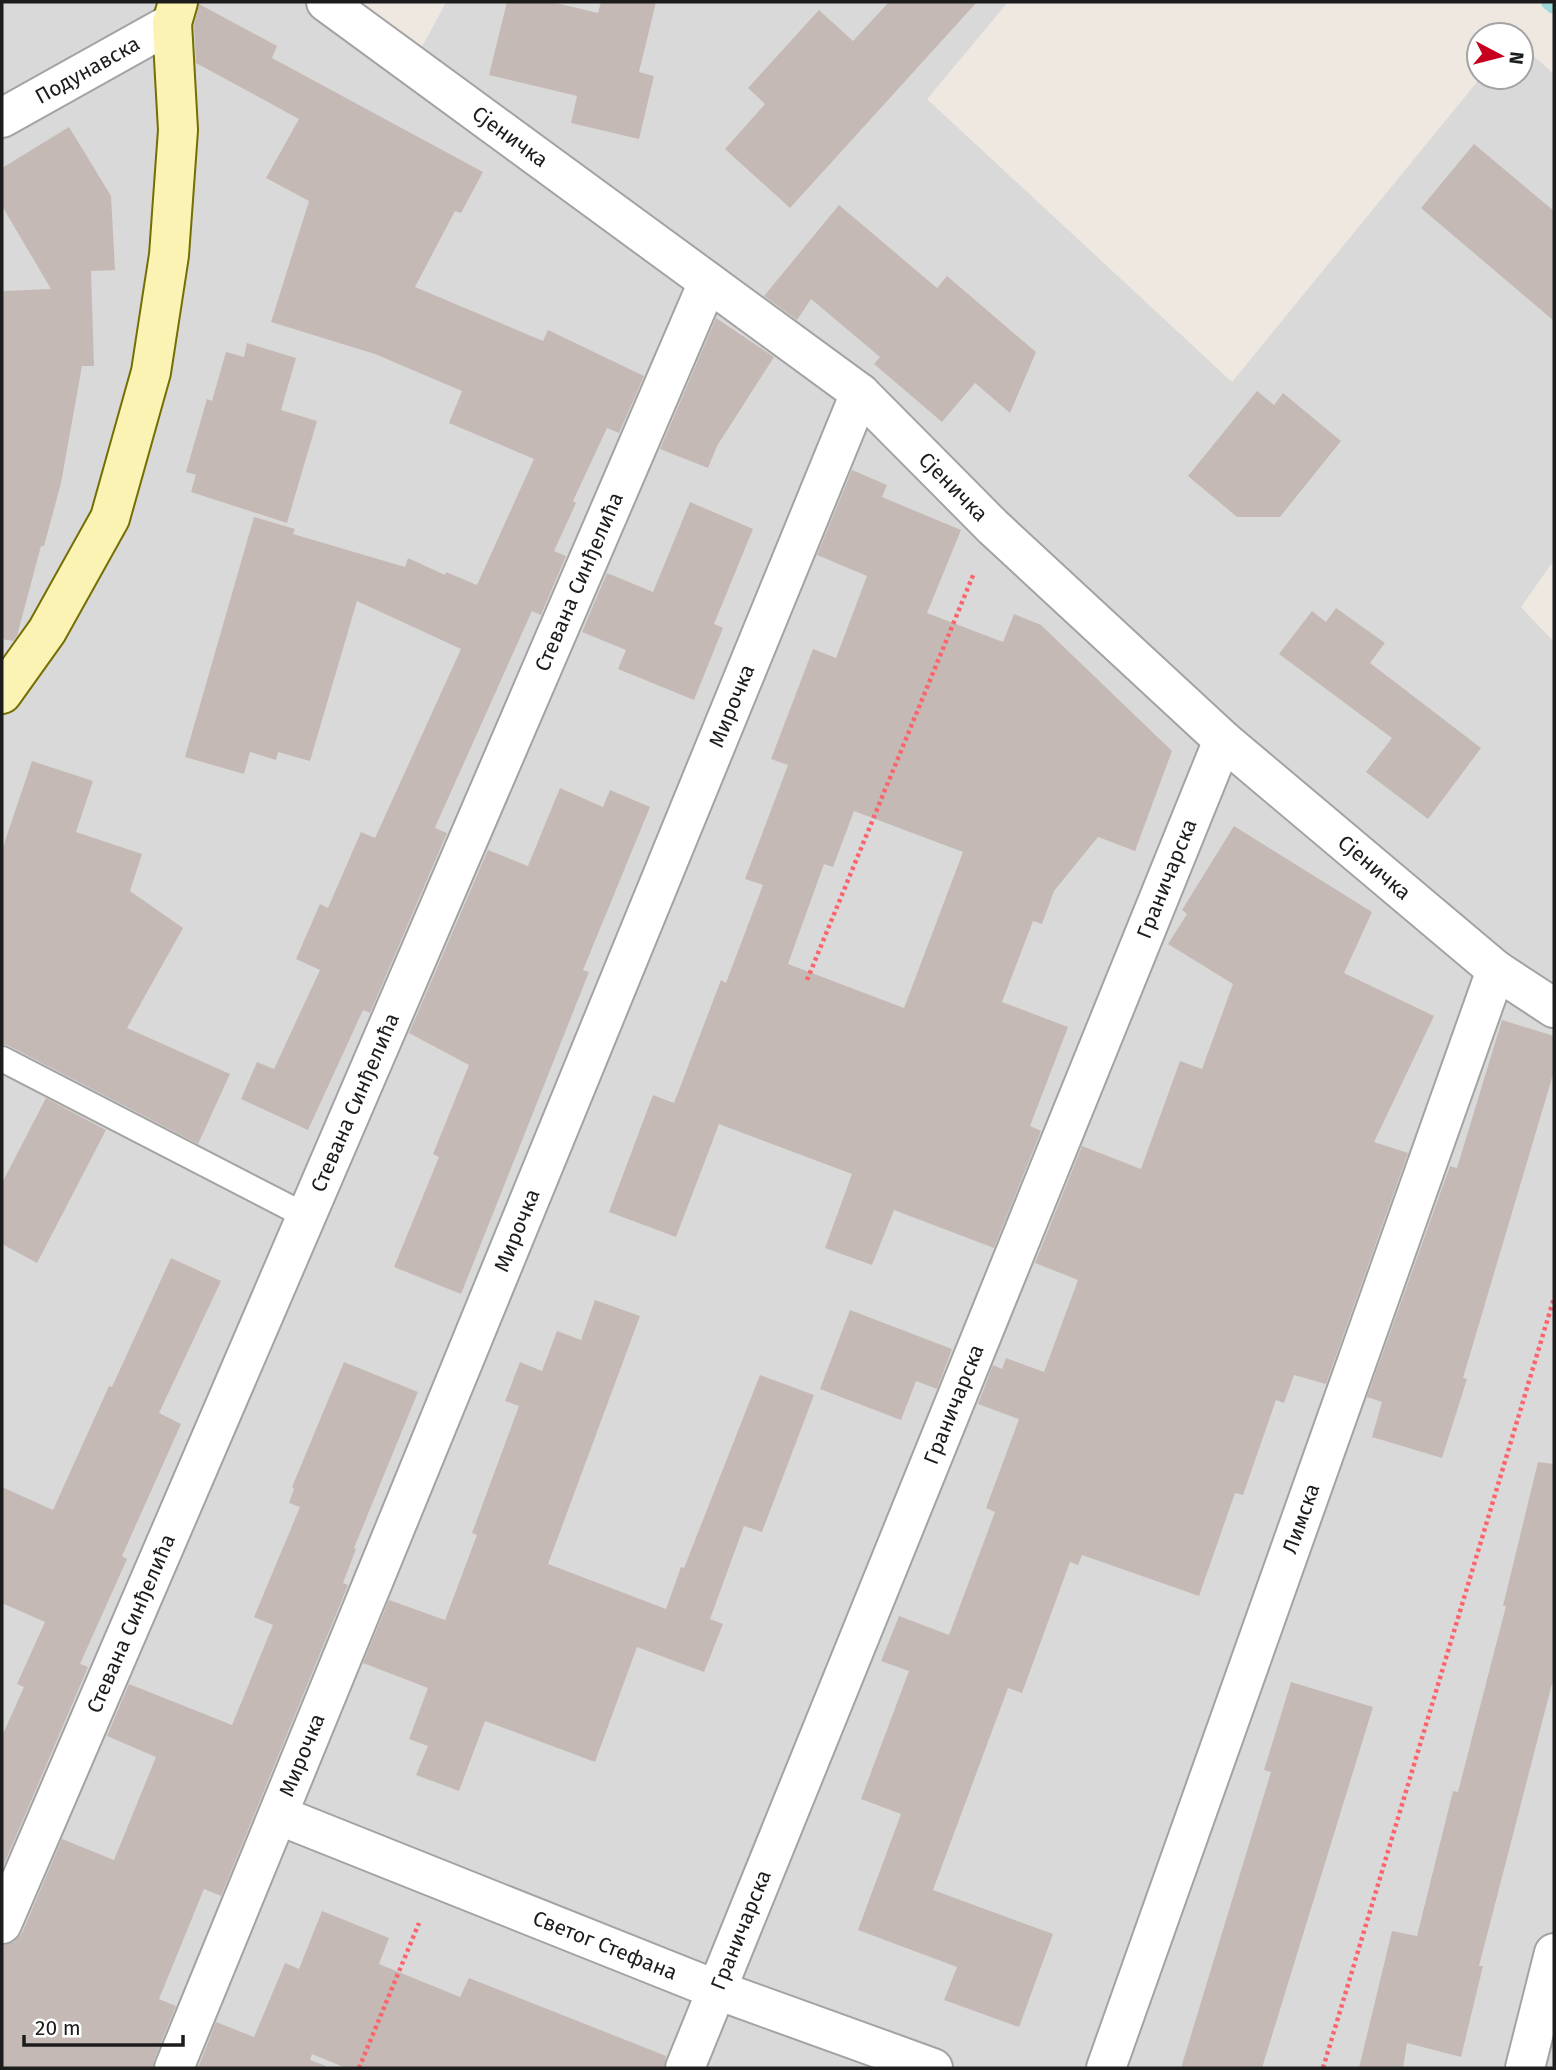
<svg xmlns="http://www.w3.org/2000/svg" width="1556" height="2070" font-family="'Fira Sans',sans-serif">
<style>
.residential{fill:#dad9d9}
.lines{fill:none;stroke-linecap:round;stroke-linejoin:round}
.stream{stroke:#a0d9dd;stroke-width:16}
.building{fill:#c5b9b5;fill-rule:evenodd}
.lane-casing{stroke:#a3a3a3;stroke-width:28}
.street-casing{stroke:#a3a3a3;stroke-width:42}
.secondary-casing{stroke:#746e03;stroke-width:42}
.path{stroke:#fc646c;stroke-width:4.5;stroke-dasharray:3.5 3.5;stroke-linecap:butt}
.lane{stroke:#fff;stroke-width:24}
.street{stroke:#fff;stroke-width:38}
.secondary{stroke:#faf3b3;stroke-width:38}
.labels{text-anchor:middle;stroke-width:6;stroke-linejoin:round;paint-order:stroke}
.street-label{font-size:21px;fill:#1c1c1c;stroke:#fff}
</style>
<rect width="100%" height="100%" fill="#eee8e1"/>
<polygon class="residential" points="2,2 326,2 415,60 446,2 1008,2 927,99 1232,382 1481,77 1521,77 1521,45 1554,74 1554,560 1521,607 1554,642 1554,2068 2,2068"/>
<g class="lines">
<polyline class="stream" points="1549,2 1554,6"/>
</g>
<g class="building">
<polygon points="507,2 552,2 598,13 601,2 656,2 639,72 654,76 639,139 571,123 577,96 489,75"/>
<polygon points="889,2 977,2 790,208 725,149 765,104 748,88 819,10 853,41"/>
<polygon points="199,4 277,46 272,58 483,172 461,213 455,211 415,287 543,341 548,330 644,376 619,433 607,428 573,501 576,503 554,551 566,556 541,615 532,611 437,823 435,828 447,833 370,1013 363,1010 308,1130 241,1099 257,1062 274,1069 320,970 296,959 320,904 328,908 361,832 375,838 461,649 357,601 310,761 278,752 276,760 250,752 244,774 185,757 254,517 295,529 293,534 405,567 408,558 445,575 446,572 477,585 534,459 449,423 462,391 375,354 271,322 309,201 266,178 299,119 196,63 194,25"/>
<polygon points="69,127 111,196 115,270 91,271 94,366 82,366 61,483 44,546 41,546 17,636 13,641 2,639 2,291 51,289 2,206 2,168"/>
<polygon points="1474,144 1554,211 1554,321 1421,208"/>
<polygon points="839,205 937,288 947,276 1036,352 1010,413 975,383 942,422 874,364 880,357 811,299 797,320 764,296"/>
<polygon points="716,318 774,357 717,446 708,468 660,449"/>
<polygon points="247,343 296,358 281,410 317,421 287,523 191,492 196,475 186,472 207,399 212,401 226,352 244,357"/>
<polygon points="1257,391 1274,405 1283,393 1341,441 1280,517 1237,517 1188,476"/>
<path d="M852 470 887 485 882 497 961 530 927 613 1003 642 1014 614 1041 625 1172 751 1135 851 1098 837 1054 891 1042 924 1033 921 1002 1002 1068 1027 1030 1126 1041 1131 994 1248 894 1210 872 1265 825 1248 852 1174 719 1124 676 1237 609 1212 653 1095 674 1103 721 980 726 983 763 885 745 879 788 765 771 759 813 649 836 658 867 576 817 555ZM854 811 963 852 904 1008 788 964 824 864 833 867Z"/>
<polygon points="690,502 753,529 714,624 723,628 694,700 618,669 626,650 582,632 607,573 653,592"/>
<polygon points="1336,608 1385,643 1370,663 1481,748 1428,819 1366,772 1392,738 1279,654 1312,611 1326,622"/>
<polygon points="32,761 93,781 76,832 142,854 130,891 183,928 127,1028 230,1074 198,1144 9,1046 2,1044 2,850"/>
<polygon points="560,788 603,807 610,790 650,807 583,970 589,972 461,1294 394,1267 439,1157 433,1154 469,1065 409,1033 488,850 528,866"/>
<polygon points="1234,826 1372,912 1344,973 1434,1016 1374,1142 1408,1153 1326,1384 1294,1375 1284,1403 1276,1400 1243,1495 1235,1493 1199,1596 1082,1555 1078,1565 1070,1562 1022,1693 1008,1688 933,1890 1053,1934 1019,2027 944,2000 957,1967 858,1930 901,1814 861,1799 909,1671 881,1661 899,1616 949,1635 995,1512 986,1508 1019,1419 978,1404 993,1365 1002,1369 1006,1358 1044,1372 1078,1280 1035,1263 1082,1146 1141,1169 1180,1061 1202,1069 1233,984 1168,944 1187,914 1182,910"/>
<polygon points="1502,1020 1554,1036 1554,1071 1463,1378 1467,1379 1442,1458 1372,1437 1382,1402 1367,1397 1450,1166 1457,1168"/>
<polygon points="46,1098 106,1130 37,1263 2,1244 2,1183"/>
<polygon points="171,1258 221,1281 159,1413 181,1424 122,1556 127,1559 80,1664 88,1667 2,1869 2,1736 24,1687 17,1684 45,1622 2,1603 2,1487 53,1510 109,1386 112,1387"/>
<polygon points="595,1300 640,1316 548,1564 666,1609 681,1567 684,1568 760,1375 814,1395 762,1532 744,1526 710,1619 723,1624 704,1672 637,1647 595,1762 485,1721 459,1791 416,1775 428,1746 409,1739 428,1688 363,1663 389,1600 445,1620 477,1535 472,1533 519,1406 505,1401 520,1362 542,1371 557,1331 581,1340"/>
<polygon points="850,1310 952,1349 937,1389 916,1381 901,1420 820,1389"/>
<polygon points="344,1362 418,1392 354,1548 356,1549 343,1583 348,1585 221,1896 204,1889 159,1999 176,2006 154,2060 153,2068 2,2068 2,1945 14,1942 22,1933 62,1839 114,1860 156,1757 107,1736 129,1684 232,1725 273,1625 254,1617 300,1507 289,1503 294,1489 292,1487"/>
<polygon points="1538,1462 1554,1464 1554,1676 1479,1966 1483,1966 1461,2057 1407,2043 1403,2068 1359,2068 1392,1931 1417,1936 1453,1791 1458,1792 1506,1606 1503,1606"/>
<polygon points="1291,1682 1373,1707 1262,2068 1181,2068 1271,1772 1264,1770"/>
<polygon points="322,1911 389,1938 379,1964 460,1997 469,1978 666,2056 664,2068 346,2068 312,2054 310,2060 326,2066 326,2068 198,2068 216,2022 254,2037 285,1963 299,1969"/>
</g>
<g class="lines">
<defs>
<polyline id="lane" points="2,1059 306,1216"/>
<g id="street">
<path id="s1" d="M326 2 860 393 993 527 1223 740 1496 970 1554 1008"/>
<path id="s2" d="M2 118 172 23"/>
<path id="s3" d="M278 1815 717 1990 933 2068"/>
<path id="s4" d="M2 1924 708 282"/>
<path id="s5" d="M174 2068 860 393"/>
<path id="s6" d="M685 2068 1223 740"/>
<path id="s7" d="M1106 2068 1496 970"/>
<polyline points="1525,2068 1554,1953"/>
</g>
<polyline id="secondary" points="2,694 47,631 110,518 151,372 169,255 178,130 172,23 178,2"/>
</defs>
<use href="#lane" class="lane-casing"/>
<use href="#street" class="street-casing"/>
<use href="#secondary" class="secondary-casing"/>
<g class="path">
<polyline points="807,980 974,573"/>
<polyline points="359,2068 419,1923"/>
<polyline points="1323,2068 1554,1298"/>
</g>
<use href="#lane" class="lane"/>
<use href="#street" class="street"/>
<use href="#secondary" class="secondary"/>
</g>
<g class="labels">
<g class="street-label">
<text dy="7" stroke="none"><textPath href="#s2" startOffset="98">Подунавска</textPath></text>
<text dy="7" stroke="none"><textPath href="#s1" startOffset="228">Сјеничка</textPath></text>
<text dy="7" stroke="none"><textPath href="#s1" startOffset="794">Сјеничка</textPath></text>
<text dy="7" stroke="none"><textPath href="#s4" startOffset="1461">Стевана Синђелића</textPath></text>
<text dy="7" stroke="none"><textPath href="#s5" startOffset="1472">Мирочка</textPath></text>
<text dy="7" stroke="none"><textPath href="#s1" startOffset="1362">Сјеничка</textPath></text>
<text dy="7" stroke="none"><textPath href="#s6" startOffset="1283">Граничарска</textPath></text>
<text dy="7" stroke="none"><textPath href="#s4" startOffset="894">Стевана Синђелића</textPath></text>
<text dy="7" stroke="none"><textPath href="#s5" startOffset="905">Мирочка</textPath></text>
<text dy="7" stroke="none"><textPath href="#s6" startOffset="716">Граничарска</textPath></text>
<text dy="7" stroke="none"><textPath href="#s7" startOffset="583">Лимска</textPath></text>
<text dy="7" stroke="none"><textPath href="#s4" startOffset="327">Стевана Синђелића</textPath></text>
<text dy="7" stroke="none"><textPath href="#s5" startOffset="338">Мирочка</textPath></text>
<text dy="7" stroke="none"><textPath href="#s6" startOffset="149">Граничарска</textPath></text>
<text dy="7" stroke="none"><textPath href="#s3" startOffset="352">Светог Стефана</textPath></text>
</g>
</g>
<rect width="1556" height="2070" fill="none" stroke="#1c1c1c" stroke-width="7"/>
<g transform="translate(1500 56) rotate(97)"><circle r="33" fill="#ffffff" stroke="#a4a4a4" stroke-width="2"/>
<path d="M0-5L12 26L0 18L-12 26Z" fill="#c8001f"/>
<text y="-10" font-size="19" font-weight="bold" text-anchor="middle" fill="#1c1c1c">N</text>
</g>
<path d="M24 2035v10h159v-10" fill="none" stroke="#1c1c1c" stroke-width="3.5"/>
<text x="35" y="2035" font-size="21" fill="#1c1c1c" stroke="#ffffff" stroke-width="5" paint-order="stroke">20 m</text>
</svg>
